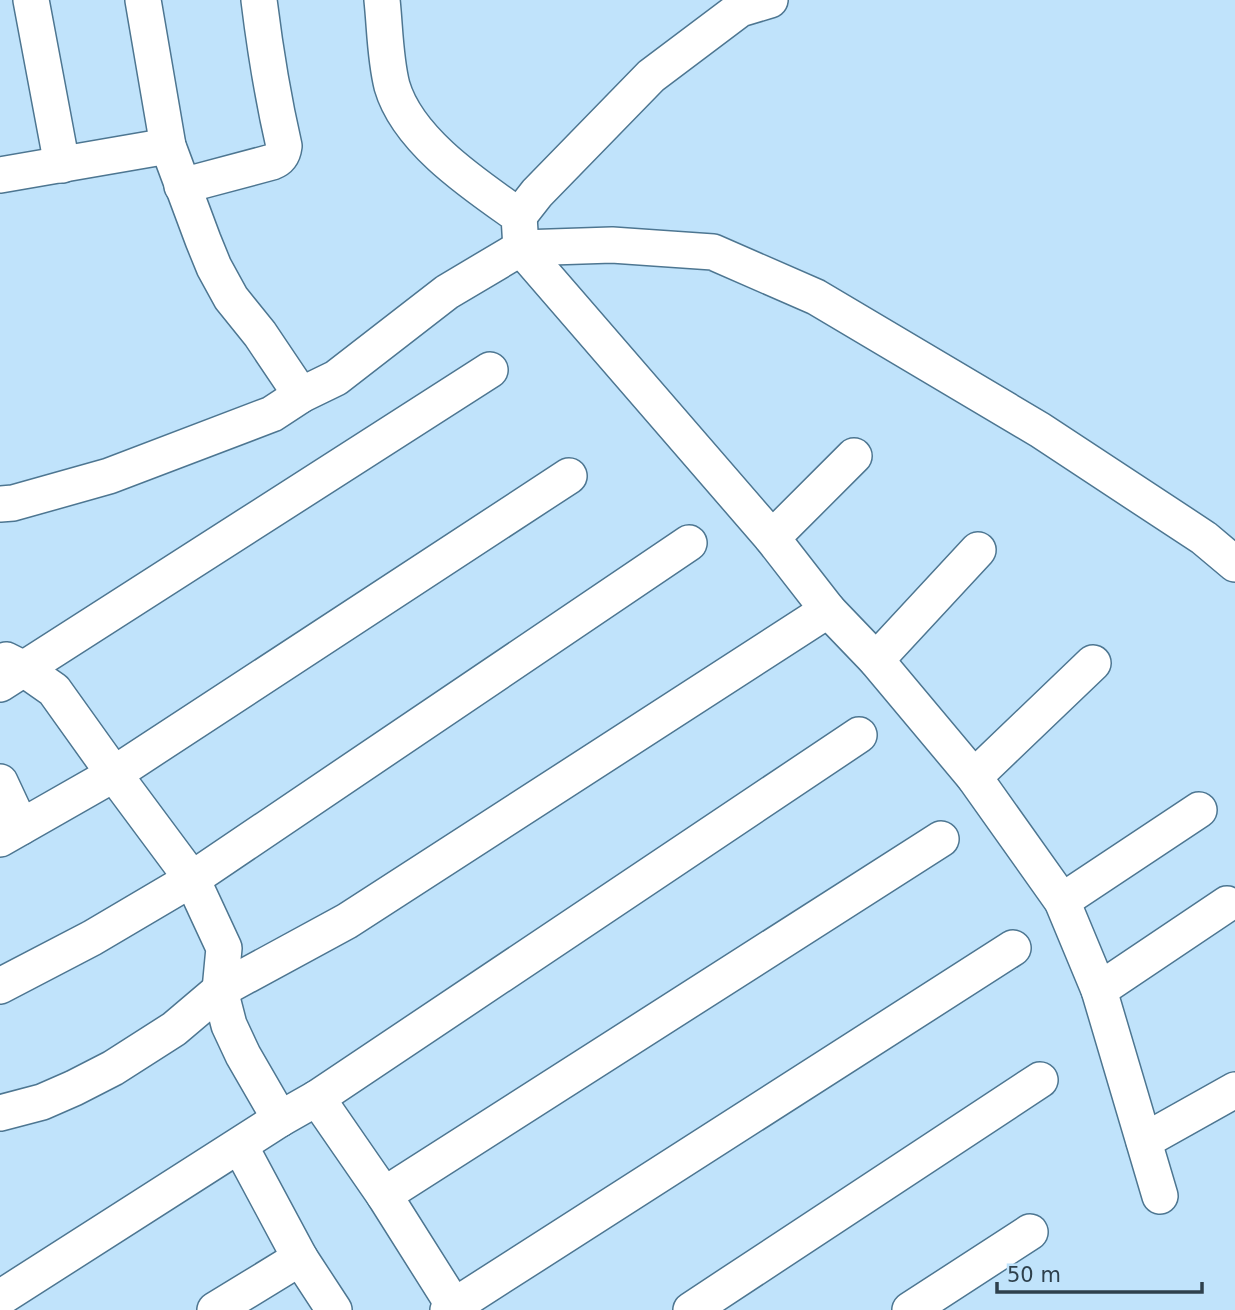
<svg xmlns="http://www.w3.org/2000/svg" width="1235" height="1310" font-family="'DejaVu Sans',sans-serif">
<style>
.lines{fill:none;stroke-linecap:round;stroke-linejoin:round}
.minor-casing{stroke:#4d7691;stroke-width:38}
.minor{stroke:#fff;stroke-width:35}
</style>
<rect width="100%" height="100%" fill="#c0e3fb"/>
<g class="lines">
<defs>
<g id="minor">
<polyline points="31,0 62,165"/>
<polyline points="143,0 168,146 203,240 214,267 231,298 260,334 301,395"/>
<path d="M382 0C385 28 385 59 392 86 408 141 475 185 519 216L521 248 772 538 828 610 876 660 974 777 1062 901 1099 990 1160 1196"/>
<polyline points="0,175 168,146"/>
<path d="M182 186 272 162C280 159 283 154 284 146 273 98 265 49 259 0"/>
<polyline points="519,216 537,193 651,76 740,9 770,0"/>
<polyline points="0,504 13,503 109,476 272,414 301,395 336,378 447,292 521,248 612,245 655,248 713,252 816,297 1040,430 1204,538 1235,564"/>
<polyline points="772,538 854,456"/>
<polyline points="6,660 24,669 54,690 114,774 192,879 224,948 220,990 229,1025 243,1055 280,1119"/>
<polyline points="876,660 978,550"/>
<polyline points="0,684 490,370"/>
<polyline points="974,777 1093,663"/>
<polyline points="0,782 21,827"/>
<polyline points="0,839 114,774 569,476"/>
<polyline points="1062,901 1199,810"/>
<polyline points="0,986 92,938 192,879 689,543"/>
<polyline points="1099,990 1227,904"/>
<polyline points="317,1098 384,1195 454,1306"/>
<polyline points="0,1113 42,1102 74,1088 113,1068 174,1029 220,990 347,921 828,610"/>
<polyline points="1144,1141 1235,1090"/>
<polyline points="240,1146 300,1258 334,1310"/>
<polyline points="384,1195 941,839"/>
<polyline points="0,1298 280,1119 317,1098 859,735"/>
<polyline points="215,1310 300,1258"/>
<polyline points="448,1310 1013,948"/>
<polyline points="691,1310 1040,1080"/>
<polyline points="910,1310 1030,1232"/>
</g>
</defs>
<use href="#minor" class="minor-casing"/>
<use href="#minor" class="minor"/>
</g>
<path d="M997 1282v10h205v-10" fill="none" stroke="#2e404c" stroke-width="3.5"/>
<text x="1007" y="1282" font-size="21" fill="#2e404c" stroke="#c0e3fb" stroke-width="5" paint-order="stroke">50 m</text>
</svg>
